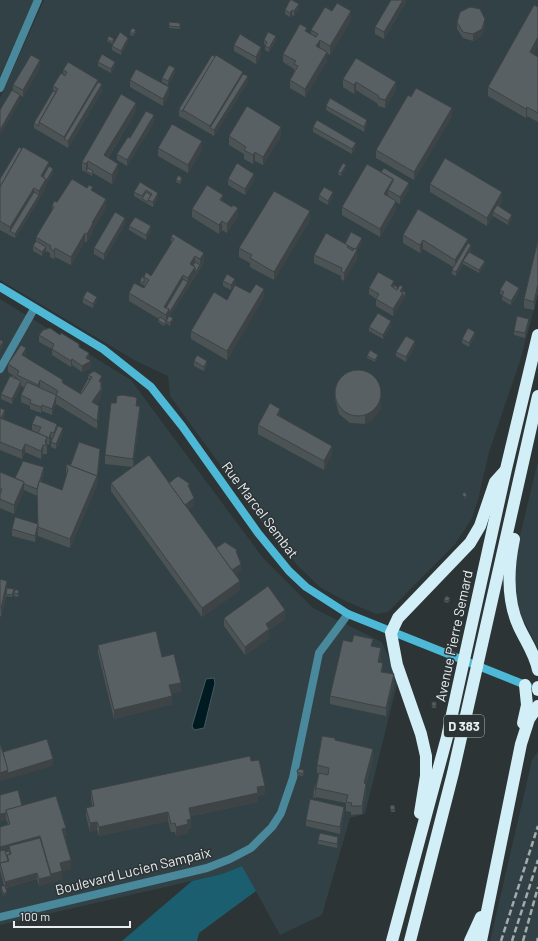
<svg xmlns="http://www.w3.org/2000/svg" width="538" height="941" font-family="Barlow,sans-serif">
<style>
.built{fill:#324145}
.green{fill:#1b5e70}
.water{fill:#001a22;stroke:#465960}
.lines{fill:none;stroke-linecap:round;stroke-linejoin:round}
.street{stroke:#4a889b;stroke-width:8}
.secondary{stroke:#4eb9d6;stroke-width:8}
.highway{stroke:#d2eef6;stroke-width:12}
.rail{stroke:#a6abad;stroke-width:2.5;stroke-dasharray:6 3;stroke-linecap:butt}
.wall{fill:#4c5355}
.shaded-wall{fill:#3e4345}
.building{fill:#586063;stroke:#3e4345}
.labels{text-anchor:middle;stroke-width:3;stroke-linejoin:round;paint-order:stroke}
.shield{fill:#2c3436;stroke:#b0b6b8;stroke-width:1}
.shield-label{font-size:13px;font-weight:bold;fill:#e9edef}
.street-label{font-size:14px;fill:#e9edef;stroke:#2c3436}
</style>
<rect width="100%" height="100%" fill="#2c3436"/>
<g class="built">
<polygon points="0,0 34,0 0,76"/>
<polygon points="44,0 538,0 538,292 534,310 520,361 489,452 478,500 471,520 455,544 388,612 376,614 343,600 320,587 298,566 272,536 170,396 168,376 136,361 0,280 0,98"/>
<polygon points="0,299 131,380 263,558 313,608 382,642 398,680 365,814 350,818 322,915 280,935 242,866 222,874 0,925"/>
<polygon points="538,461 538,648 519,611 514,586 516,552"/>
<polygon points="538,751 538,941 490,941 532,760"/>
</g>
<polygon class="green" points="242,866 256,891 199,933 197,941 122,941 192,881 222,874"/>
<polygon class="water" points="214,678 215,683 204,728 194,730 192,726 206,679"/>
<g class="lines">
<g class="street">
<polyline points="0,88 38,0"/>
<polyline points="0,369 34,309"/>
<polyline points="0,917 207,868 230,859 251,848 272,827 281,813 293,778 319,653 348,614"/>
</g>
<polyline class="secondary" points="0,287 103,349 151,387 182,426 258,533 289,571 306,587 348,614 528,686"/>
<g class="highway">
<path d="M514 539C508 568 506 599 519 627 526 642 535 654 538 670"/>
<polyline points="538,690 538,687"/>
<polyline points="523,723 527,705 525,685"/>
<polyline points="420,813 426,776 426,756 421,734 397,665 391,633 398,618 470,543 480,526 495,482 504,472"/>
<polyline points="392,941 447,737 506,469 538,335"/>
<polyline points="410,941 453,773 538,396"/>
<polyline points="470,941 481,917"/>
<polyline points="481,941 521,744 529,719 538,706"/>
</g>
<g class="rail">
<polyline points="501,941 538,826"/>
<polyline points="512,941 538,860"/>
<polyline points="523,941 538,887"/>
<polyline points="537,941 538,938"/>
</g>
</g>
<g class="wall">
<polygon points="406,0 406,2 384,39 375,34 375,27"/>
<polygon points="299,9 294,16 292,15 290,17 285,14 285,10"/>
<polygon points="332,11 351,20 330,55 327,53 327,61 305,97 290,88 290,80 294,72 294,69 283,62 283,54 307,32 311,35 311,30"/>
<polygon points="457,22 485,25 482,36 473,41 463,38 457,29"/>
<polygon points="180,25 180,29 169,28 169,26"/>
<polygon points="130,32 136,32 133,36 130,35"/>
<polygon points="107,39 114,41 112,44 107,41"/>
<polygon points="264,40 276,41 269,52 265,50 265,45 264,44"/>
<polygon points="128,42 121,55 112,50 112,46"/>
<polygon points="234,45 261,54 256,64 234,51"/>
<polygon points="534,54 538,57 538,122 527,116 526,118 488,96 488,87"/>
<polygon points="98,62 115,66 111,73 98,66"/>
<polygon points="40,67 23,97 20,95 20,102 13,91 13,85"/>
<polygon points="63,70 98,82 102,91 68,148 34,128 34,123 53,91 53,86 63,75"/>
<polygon points="175,73 168,85 162,82 162,78"/>
<polygon points="243,74 248,82 214,136 183,118 179,116 179,109"/>
<polygon points="343,79 396,90 385,108 378,106 378,104 356,90 354,94 343,87"/>
<polygon points="130,80 169,94 163,106 130,87"/>
<polygon points="326,106 367,124 364,132 326,110"/>
<polygon points="136,111 108,158 118,173 112,184 93,173 92,176 82,170 82,162"/>
<polygon points="452,116 414,180 376,158 376,150"/>
<polygon points="154,122 127,166 117,160 117,154 130,138"/>
<polygon points="313,127 356,147 352,154 313,132"/>
<polygon points="229,136 281,136 263,165 255,161 253,164 244,159 244,154 229,145"/>
<polygon points="158,148 202,150 188,173 158,156"/>
<polygon points="367,164 409,189 400,204 396,202 396,210 380,237 342,215 342,207"/>
<polygon points="49,167 53,173 46,185 46,187 39,199 15,238 0,230 0,179"/>
<polygon points="346,167 341,176 338,174 338,172"/>
<polygon points="228,179 254,180 245,195 228,185"/>
<polygon points="176,180 182,180 180,184 176,182"/>
<polygon points="140,182 158,197 153,207 134,196 134,192"/>
<polygon points="430,184 502,201 499,207 512,219 508,225 493,216 487,226 430,192"/>
<polygon points="93,192 106,208 93,229 93,232 87,242 85,241 71,265 55,257 54,259 50,257 50,253 46,251 42,256 33,251 33,246 36,241 36,237 52,212 52,206 57,202"/>
<polygon points="319,195 333,196 328,205 319,200"/>
<polygon points="223,201 238,216 227,233 222,230 219,234 192,217 192,209"/>
<polygon points="310,220 274,280 250,267 250,263 239,257 239,248"/>
<polygon points="125,224 104,260 94,254 94,248"/>
<polygon points="129,226 151,231 146,240 129,230"/>
<polygon points="173,234 204,262 170,316 173,320 170,326 166,323 164,326 158,322 159,319 129,301 129,293 144,288 145,286 140,283 140,281 144,277 151,276 171,244 171,237"/>
<polygon points="403,235 468,243 471,249 470,252 485,264 479,273 463,264 456,276 452,274 452,270 453,267 423,249 420,253 403,243"/>
<polygon points="538,240 538,292 534,310 524,308 524,299"/>
<polygon points="362,242 357,250 357,259 344,281 341,279 341,276 314,263 314,255 345,244"/>
<polygon points="223,281 235,283 231,290 223,286"/>
<polygon points="394,285 403,291 406,295 393,316 376,306 376,299 369,294 369,288"/>
<polygon points="500,290 519,292 511,305 502,300 502,295 500,294"/>
<polygon points="250,293 264,297 227,360 191,339 191,331 227,300"/>
<polygon points="83,298 97,301 93,308 83,303"/>
<polygon points="529,323 525,338 514,335 514,331"/>
<polygon points="391,326 383,339 369,331 369,327"/>
<polygon points="39,335 60,335 79,347 89,360 91,368 82,372 72,365 71,367 52,355 52,349 39,342"/>
<polygon points="475,336 469,347 462,343 462,339"/>
<polygon points="415,346 406,362 396,356 396,352"/>
<polygon points="367,356 378,357 375,362 367,358"/>
<polygon points="26,357 25,358 63,383 80,393 88,379 88,375 102,385 101,397 96,404 99,415 97,429 56,404 52,415 42,411 41,413 30,409 30,406 21,402 21,395 24,387 21,386 12,404 1,399 1,394 11,377 14,376 8,372 8,364"/>
<polygon points="194,361 207,365 204,371 194,366"/>
<polygon points="335,391 381,408 372,420 365,424 350,423 339,414 335,399"/>
<polygon points="0,408 5,414 3,419 38,433 32,430 32,424 57,426 63,433 56,449 51,447 51,442 52,439 51,438 49,445 47,444 47,454 43,454 41,459 25,452 22,459 0,450"/>
<polygon points="140,415 133,467 169,483 190,489 194,505 188,509 216,548 237,554 241,570 235,575 240,590 202,617 111,491 111,483 133,467 105,464 105,455"/>
<polygon points="280,417 332,454 324,470 258,434 258,425"/>
<polygon points="100,456 97,485 70,548 38,536 38,531 35,542 12,536 12,529 38,524 37,496 24,490 14,514 0,508 0,472 15,478 44,474 41,482 62,490 67,475 66,473 66,464 69,465"/>
<polygon points="0,579 7,588 14,592 12,597 6,596 1,617 0,616"/>
<polygon points="14,593 19,593 18,597 14,596"/>
<polygon points="444,600 450,600 448,603 444,602"/>
<polygon points="224,618 285,619 269,630 269,638 245,655 224,626"/>
<polygon points="98,645 162,657 181,691 171,694 172,704 114,719 98,653"/>
<polygon points="373,646 381,657 380,662 382,672 394,683 386,716 330,704 330,696"/>
<rect x="432" y="702" width="4" height="6"/>
<polygon points="335,740 373,758 366,784 366,793 362,814 351,815 351,812 346,811 346,803 316,797 315,798 313,797 313,795 316,785 319,774 317,773 317,765"/>
<polygon points="251,761 265,794 258,796 258,802 190,816 191,828 188,829 188,833 176,836 175,832 171,832 168,821 99,836 97,830 90,832 86,816 86,808 92,806 91,799 91,790"/>
<polygon points="297,772 304,772 303,776 297,775"/>
<polygon points="0,795 22,806 66,837 65,837 71,869 62,871 62,879 39,886 37,879 6,888 7,895 3,896 1,888 1,886 4,886 0,870 0,827 8,824 6,819 0,821"/>
<polygon points="390,806 395,809 395,812 391,812"/>
<polygon points="344,813 340,834 306,826 306,820"/>
<polygon points="318,840 338,841 337,848 318,844"/>
</g>
<g class="shaded-wall">
<polygon points="403,0 406,0 406,2 384,39 384,32"/>
<polygon points="299,4 299,9 294,16 294,11"/>
<polygon points="292,10 292,15 290,17 290,13"/>
<polygon points="351,11 351,20 330,55 330,46"/>
<polygon points="485,19 485,25 482,36 473,41 473,34"/>
<polygon points="276,36 276,41 269,52 269,48"/>
<polygon points="538,37 538,46 530,60 530,52"/>
<polygon points="128,38 128,42 121,55 121,51"/>
<polygon points="320,40 320,49 316,46"/>
<polygon points="261,47 261,54 256,64 256,57"/>
<polygon points="327,52 327,61 305,97 305,89"/>
<polygon points="40,60 40,67 23,97 23,90"/>
<polygon points="115,62 115,66 111,73 111,69"/>
<polygon points="175,68 175,73 168,85 168,81"/>
<polygon points="243,72 243,80 210,128 210,134 210,126"/>
<polygon points="248,76 248,82 214,136 214,130"/>
<polygon points="98,80 98,89 64,139 64,137"/>
<polygon points="356,82 356,90 354,94 354,85"/>
<polygon points="396,82 396,90 385,108 385,100"/>
<polygon points="102,84 102,91 68,148 68,141"/>
<polygon points="169,87 169,94 163,106 163,99"/>
<polygon points="20,95 20,102 0,136 0,130"/>
<polygon points="136,103 136,111 104,164 104,155"/>
<polygon points="527,107 527,116 526,118 526,109"/>
<polygon points="452,108 452,116 414,180 414,172"/>
<polygon points="154,115 154,122 127,166 127,160"/>
<polygon points="367,120 367,124 364,132 364,127"/>
<polygon points="281,127 281,136 263,165 263,157"/>
<polygon points="202,141 202,150 188,173 188,165"/>
<polygon points="356,143 356,147 352,154 352,149"/>
<polygon points="255,152 255,161 253,164 253,155"/>
<polygon points="88,161 88,170 86,171 86,164"/>
<polygon points="49,162 49,170 41,180 41,176"/>
<polygon points="118,164 118,173 112,184 112,175"/>
<polygon points="346,165 346,167 341,176 341,173"/>
<polygon points="53,169 53,173 46,185 46,187 15,238 15,234 39,195 39,191 46,179"/>
<polygon points="254,174 254,180 245,195 245,189"/>
<polygon points="393,179 393,187 388,190 388,196 384,194"/>
<polygon points="409,183 409,189 400,204 400,197"/>
<polygon points="34,188 34,196 10,231 10,227"/>
<polygon points="333,192 333,196 328,205 328,201"/>
<polygon points="502,192 502,201 495,213 493,212 493,216 487,226 487,218"/>
<polygon points="158,193 158,197 153,207 153,202"/>
<polygon points="223,195 223,203 220,200"/>
<polygon points="106,199 106,208 93,229 93,232 87,242 87,234 92,223"/>
<polygon points="396,201 396,210 380,237 380,229"/>
<polygon points="238,208 238,216 227,233 227,224"/>
<polygon points="310,211 310,220 274,280 274,272"/>
<polygon points="512,215 512,219 508,225 508,221"/>
<polygon points="125,218 125,224 104,260 104,254"/>
<polygon points="222,221 222,230 219,234 219,225"/>
<polygon points="151,226 151,231 146,240 146,235"/>
<polygon points="85,233 85,241 71,265 71,257"/>
<polygon points="362,238 362,242 357,250 357,259 344,281 344,273 355,250"/>
<polygon points="468,239 468,248 455,268 455,260"/>
<polygon points="423,240 423,249 420,253 420,245"/>
<polygon points="471,245 471,249 464,262 463,261 463,264 456,276 456,272"/>
<polygon points="46,247 46,251 42,256 42,252"/>
<polygon points="55,248 55,257 54,259 54,251"/>
<polygon points="204,253 204,262 200,267 200,259"/>
<polygon points="195,256 195,264 190,270 190,264"/>
<polygon points="485,261 485,264 479,273 479,270"/>
<polygon points="200,265 200,267 167,322 166,321 166,315 169,309 188,282 188,278 195,267"/>
<polygon points="183,275 183,284 166,312 164,307"/>
<polygon points="235,279 235,283 231,290 231,285"/>
<polygon points="394,281 394,288 391,286"/>
<polygon points="538,284 538,292 534,310 534,302"/>
<polygon points="403,287 403,297 406,293 406,295 393,316 393,309 400,291"/>
<polygon points="519,288 519,292 511,305 511,301"/>
<polygon points="264,289 264,297 227,360 227,351"/>
<polygon points="97,297 97,301 93,308 93,304"/>
<polygon points="173,318 173,320 170,326 170,323"/>
<polygon points="529,319 529,323 525,338 525,333"/>
<polygon points="391,321 391,326 383,339 383,335"/>
<polygon points="475,332 475,336 469,347 469,343"/>
<polygon points="415,341 415,346 406,362 406,357"/>
<polygon points="3,342 3,346 0,351 0,347"/>
<polygon points="26,348 26,357 22,364 22,355"/>
<polygon points="89,353 89,360 91,361 91,368 82,372 82,366"/>
<polygon points="378,355 378,357 375,362 375,360"/>
<polygon points="72,359 72,365 71,367 71,361"/>
<polygon points="207,361 207,365 204,371 204,367"/>
<polygon points="102,376 101,397 92,411 92,402 99,381"/>
<polygon points="40,380 40,388 38,393 38,385"/>
<polygon points="21,381 21,386 12,404 12,399"/>
<polygon points="56,397 56,404 52,415 52,409"/>
<polygon points="381,399 381,408 372,420 365,424 365,415"/>
<polygon points="42,405 42,411 41,413 41,407"/>
<polygon points="99,406 99,415 97,429 97,421"/>
<polygon points="140,406 140,415 133,467 133,459"/>
<polygon points="280,409 280,417 277,415"/>
<polygon points="5,410 5,414 1,424 1,420"/>
<polygon points="63,428 63,433 56,449 56,444"/>
<polygon points="51,432 51,438 49,445 49,438"/>
<polygon points="47,437 47,445 45,442"/>
<polygon points="25,444 25,452 22,459 22,451"/>
<polygon points="43,445 43,454 41,459 41,451"/>
<polygon points="332,446 332,454 324,470 324,461"/>
<polygon points="100,449 100,456 97,485 70,548 70,539"/>
<polygon points="44,467 44,474 38,496 38,490"/>
<polygon points="24,482 24,490 14,514 14,505"/>
<polygon points="467,496 467,498 464,500 464,497"/>
<polygon points="194,498 194,505 184,512 184,506"/>
<polygon points="38,524 38,531 35,542 35,536"/>
<polygon points="241,564 241,570 231,578 231,571"/>
<polygon points="7,581 7,589 1,617 1,608"/>
<polygon points="240,581 240,590 202,617 202,608"/>
<polygon points="285,610 285,619 269,630 269,638 245,655 245,647 266,624"/>
<polygon points="381,648 381,657 378,670 378,662"/>
<polygon points="383,663 383,671 381,680 381,672"/>
<polygon points="394,674 394,683 386,716 386,708"/>
<polygon points="181,683 181,691 169,694 169,685"/>
<polygon points="172,696 172,704 114,719 114,710"/>
<polygon points="373,749 373,758 364,791 364,783"/>
<polygon points="53,759 53,766 8,779 8,773"/>
<polygon points="8,770 8,779 0,781 0,773"/>
<polygon points="366,784 366,793 362,814 362,806"/>
<polygon points="265,786 265,794 258,796 258,802 189,816 189,808 257,787"/>
<polygon points="344,807 344,813 340,834 340,827"/>
<polygon points="168,812 168,821 99,836 99,827"/>
<polygon points="6,813 6,819 0,821 0,814"/>
<polygon points="191,819 191,828 188,829 188,833 176,836 176,827 187,820"/>
<polygon points="97,822 97,830 90,832 90,823"/>
<polygon points="66,828 66,837 62,838 62,829"/>
<polygon points="40,836 40,844 9,846 9,853 0,855 0,847"/>
<polygon points="71,860 71,869 62,871 62,879 39,886 39,879 51,876 51,874 60,863"/>
<polygon points="37,873 37,879 5,888 5,882"/>
<polygon points="3,893 7,893 7,895 3,896"/>
</g>
<g class="building">
<polygon points="290,0 292,0 299,4 294,11 292,10 290,13 285,10"/>
<polygon points="391,0 403,0 384,32 375,27"/>
<polygon points="337,3 351,11 330,46 320,40 316,46 327,52 305,89 290,80 298,66 294,64 296,61 283,54 300,24 307,28 305,31 316,37 318,34 311,30 325,7 332,11"/>
<polygon points="534,5 538,7 538,37 530,52 538,57 538,113 527,107 526,109 488,87"/>
<polygon points="470,7 480,9 485,19 482,29 473,34 463,32 457,22 460,12"/>
<polygon points="169,22 180,23 180,27 169,26"/>
<polygon points="132,28 136,30 133,34 130,32"/>
<polygon points="120,32 128,38 121,51 112,46"/>
<polygon points="268,32 276,36 269,48 265,46 267,42 264,40"/>
<polygon points="240,34 261,47 256,57 234,45"/>
<polygon points="109,36 114,39 112,42 107,39"/>
<polygon points="102,54 115,62 111,69 98,62"/>
<polygon points="31,55 40,60 23,90 13,85"/>
<polygon points="212,55 216,57 183,110 183,112 179,109"/>
<polygon points="216,55 243,72 210,126 183,110"/>
<polygon points="356,58 396,82 385,100 378,98 379,96 356,82 354,85 343,79"/>
<polygon points="68,62 98,80 64,137 39,122 58,89 53,86 61,73 65,76 67,72 63,70"/>
<polygon points="169,65 175,68 168,81 162,78"/>
<polygon points="136,69 169,87 163,99 130,80"/>
<polygon points="243,74 248,76 214,130 210,128"/>
<polygon points="98,82 102,84 68,141 64,139"/>
<polygon points="416,88 452,108 414,172 376,150 408,95 411,97"/>
<polygon points="12,90 20,95 0,130 0,110"/>
<polygon points="53,91 56,92 39,122 39,126 34,123"/>
<polygon points="121,94 136,103 104,155 118,164 112,175 88,161 86,164 82,162"/>
<polygon points="330,98 367,120 364,127 326,106"/>
<polygon points="247,106 281,127 263,157 255,152 253,155 244,150 246,147 229,136"/>
<polygon points="146,111 154,115 127,160 117,154 128,137 130,138"/>
<polygon points="317,120 356,143 352,149 313,127"/>
<polygon points="172,124 202,141 188,165 158,148"/>
<polygon points="19,147 22,149 0,187 0,179"/>
<polygon points="23,147 49,162 41,176 46,179 39,191 34,188 10,227 0,221 0,187"/>
<polygon points="445,158 502,192 487,218 430,184"/>
<polygon points="237,163 254,174 245,189 228,179"/>
<polygon points="343,163 346,165 341,173 338,172"/>
<polygon points="367,164 393,179 384,194 396,201 380,229 342,207"/>
<polygon points="49,166 53,169 46,181 46,179 43,177"/>
<polygon points="88,168 93,171 92,174 86,171"/>
<polygon points="384,168 409,183 400,197 388,190 393,181 393,179 381,172"/>
<polygon points="178,175 182,178 180,182 176,180"/>
<polygon points="72,179 87,188 89,185 93,187 91,190 106,199 92,223 93,223 87,234 85,233 71,257 55,248 54,251 50,248 51,246 36,237 54,207 52,206 54,201 57,202"/>
<polygon points="140,182 158,193 153,202 148,200 152,194 146,190 142,196 134,192"/>
<polygon points="207,185 223,195 220,200 232,207 233,205 238,208 227,224 222,221 219,225 192,209"/>
<polygon points="324,187 333,192 328,201 319,195"/>
<polygon points="274,191 310,211 274,272 250,258 252,255 239,248"/>
<polygon points="34,192 39,195 15,234 10,231"/>
<polygon points="146,192 151,195 148,200 148,202 142,199"/>
<polygon points="497,205 512,215 508,221 493,212"/>
<polygon points="418,209 468,239 455,260 423,240 420,245 403,235"/>
<polygon points="115,212 125,218 104,254 94,248"/>
<polygon points="135,217 151,226 146,235 129,226"/>
<polygon points="351,232 362,238 356,249 354,248 354,249 345,244"/>
<polygon points="326,233 349,246 347,247 353,251 354,248 357,250 344,273 341,271 342,268 314,255"/>
<polygon points="173,234 204,253 200,259 195,256 190,264 195,267 188,278 183,275 164,307 169,309 166,315 129,293 134,283 144,288 149,280 144,277 146,272 151,276 174,239 171,237"/>
<polygon points="538,240 538,284 534,302 524,299"/>
<polygon points="36,241 46,247 42,252 33,246"/>
<polygon points="468,243 471,245 456,272 452,270"/>
<polygon points="469,252 485,261 479,270 463,261"/>
<polygon points="195,262 200,265 195,273 195,267 193,265"/>
<polygon points="378,272 394,281 391,286 397,290 400,285 403,287 400,291 403,293 393,309 376,299 379,294 369,288"/>
<polygon points="227,274 235,279 231,285 223,281"/>
<polygon points="142,277 144,277 144,283 140,281"/>
<polygon points="183,279 188,282 169,313 169,309 166,308"/>
<polygon points="506,280 519,288 511,301 502,296 504,292 500,290"/>
<polygon points="256,284 264,289 227,351 191,331 214,292 227,300 235,285 250,293"/>
<polygon points="394,285 398,288 397,290 393,287"/>
<polygon points="87,291 97,297 93,304 83,298"/>
<polygon points="403,291 406,293 403,297 403,293 402,293"/>
<polygon points="378,313 391,321 383,335 369,327"/>
<polygon points="169,316 173,318 170,323 166,321"/>
<polygon points="517,316 529,319 525,333 514,331"/>
<polygon points="160,317 166,321 164,324 158,320"/>
<polygon points="50,328 60,335 61,333 79,344 79,347 89,353 86,358 91,361 82,366 72,359 71,361 52,349 54,344 39,335 43,330"/>
<polygon points="468,328 475,332 469,343 462,339"/>
<polygon points="406,336 415,341 406,357 396,352"/>
<polygon points="0,339 3,342 0,347"/>
<polygon points="21,345 26,348 22,355 63,380 62,382 81,394 92,377 88,375 94,371 102,376 99,381 101,383 101,389 92,402 99,406 97,421 56,395 58,391 40,380 38,385 17,375 19,371 8,364"/>
<polygon points="370,350 378,355 375,360 367,356"/>
<polygon points="197,355 207,361 204,367 194,361"/>
<circle cx="358" cy="393" r="23"/>
<polygon points="12,375 17,378 17,380 11,377"/>
<polygon points="10,376 21,381 12,399 1,394"/>
<polygon points="88,379 90,380 81,394 63,383 80,393"/>
<polygon points="27,382 56,395 56,397 52,409 42,405 41,407 30,403 31,400 21,395"/>
<polygon points="122,395 135,397 137,399 136,406 140,406 133,459 105,455 111,403 116,403 117,396"/>
<polygon points="270,403 280,409 277,415 332,446 324,461 258,425"/>
<polygon points="0,408 5,410 1,418 0,418"/>
<polygon points="36,415 57,424 54,433 51,432 49,438 38,433 41,427 32,424"/>
<polygon points="0,418 47,437 45,442 47,445 43,445 41,451 25,444 22,451 0,442"/>
<polygon points="58,426 63,428 56,444 51,442"/>
<polygon points="79,442 100,449 97,478 97,476 69,465 71,464"/>
<polygon points="149,455 240,581 202,608 111,483"/>
<polygon points="23,461 44,467 37,489 24,484 24,482 15,478"/>
<polygon points="66,464 97,476 70,539 38,527 37,491 39,481 62,490 68,470"/>
<polygon points="0,472 24,482 14,505 0,499 0,494 2,489 0,489"/>
<polygon points="178,476 190,484 188,485 194,498 185,505 169,483"/>
<polygon points="465,492 467,496 464,497 462,494"/>
<polygon points="15,517 38,524 35,536 12,529"/>
<polygon points="225,542 237,550 236,551 241,564 232,570 216,548"/>
<polygon points="0,579 7,581 1,608 0,608"/>
<polygon points="268,586 285,610 266,624 269,629 245,647 224,618"/>
<polygon points="7,588 14,589 12,595 6,594"/>
<polygon points="15,590 19,590 18,594 14,593"/>
<polygon points="446,596 450,598 448,601 444,600"/>
<polygon points="156,631 162,657 174,654 181,683 169,685 172,696 114,710 98,645"/>
<polygon points="354,635 373,639 371,646 381,648 378,662 383,663 381,672 394,674 386,708 330,696 343,640 352,642"/>
<rect x="432" y="702" width="4" height="4"/>
<polygon points="322,736 335,738 335,740 373,749 364,783 366,784 362,806 351,806 352,803 346,802 348,795 316,788 319,773 328,775 329,768 317,765"/>
<polygon points="47,739 53,759 8,773 3,752"/>
<polygon points="0,743 8,770 0,773"/>
<polygon points="250,756 251,761 259,760 265,786 257,787 258,793 189,808 191,819 187,820 188,824 176,827 175,823 171,824 168,812 99,827 97,822 90,823 86,808 94,806 91,790"/>
<polygon points="298,769 304,770 303,774 297,772"/>
<polygon points="315,785 316,785 315,796 313,795"/>
<polygon points="18,790 22,806 6,810 6,813 0,814 0,795"/>
<polygon points="56,796 66,828 62,829 71,860 60,863 62,871 51,874 40,836 0,847 0,827 10,824 6,810"/>
<polygon points="310,799 344,807 340,827 306,820"/>
<polygon points="394,805 395,809 391,810 390,806"/>
<polygon points="320,833 338,837 337,844 318,840"/>
<polygon points="40,838 51,876 39,879 37,873 5,882 0,863 9,861 7,855 11,854 9,846"/>
<polygon points="5,850 8,861 0,863 0,851"/>
<polygon points="9,851 10,854 7,855 7,857 5,852"/>
<polygon points="1,886 5,886 7,893 3,893"/>
</g>
<g class="labels">
<rect class="shield" x="444" y="715" width="40" height="22" rx="3"/>
<g class="shield-label">
<text x="464" y="731">D 383</text>
</g>
<g class="street-label">
<text transform="translate(260 510) rotate(53)" y="5">Rue Marcel Sembat</text>
<text transform="translate(454 636) rotate(-78)" y="5">Avenue Pierre Semard</text>
<text transform="translate(133 871) rotate(-14)" y="5">Boulevard Lucien Sampaix</text>
</g>
</g>
<path d="M14 921v6h116v-6" fill="none" stroke="#e9edef" stroke-width="2"/>
<text x="20" y="921" font-size="12" fill="#e9edef" stroke="#2c3436" stroke-width="3" paint-order="stroke">100 m</text>
</svg>
